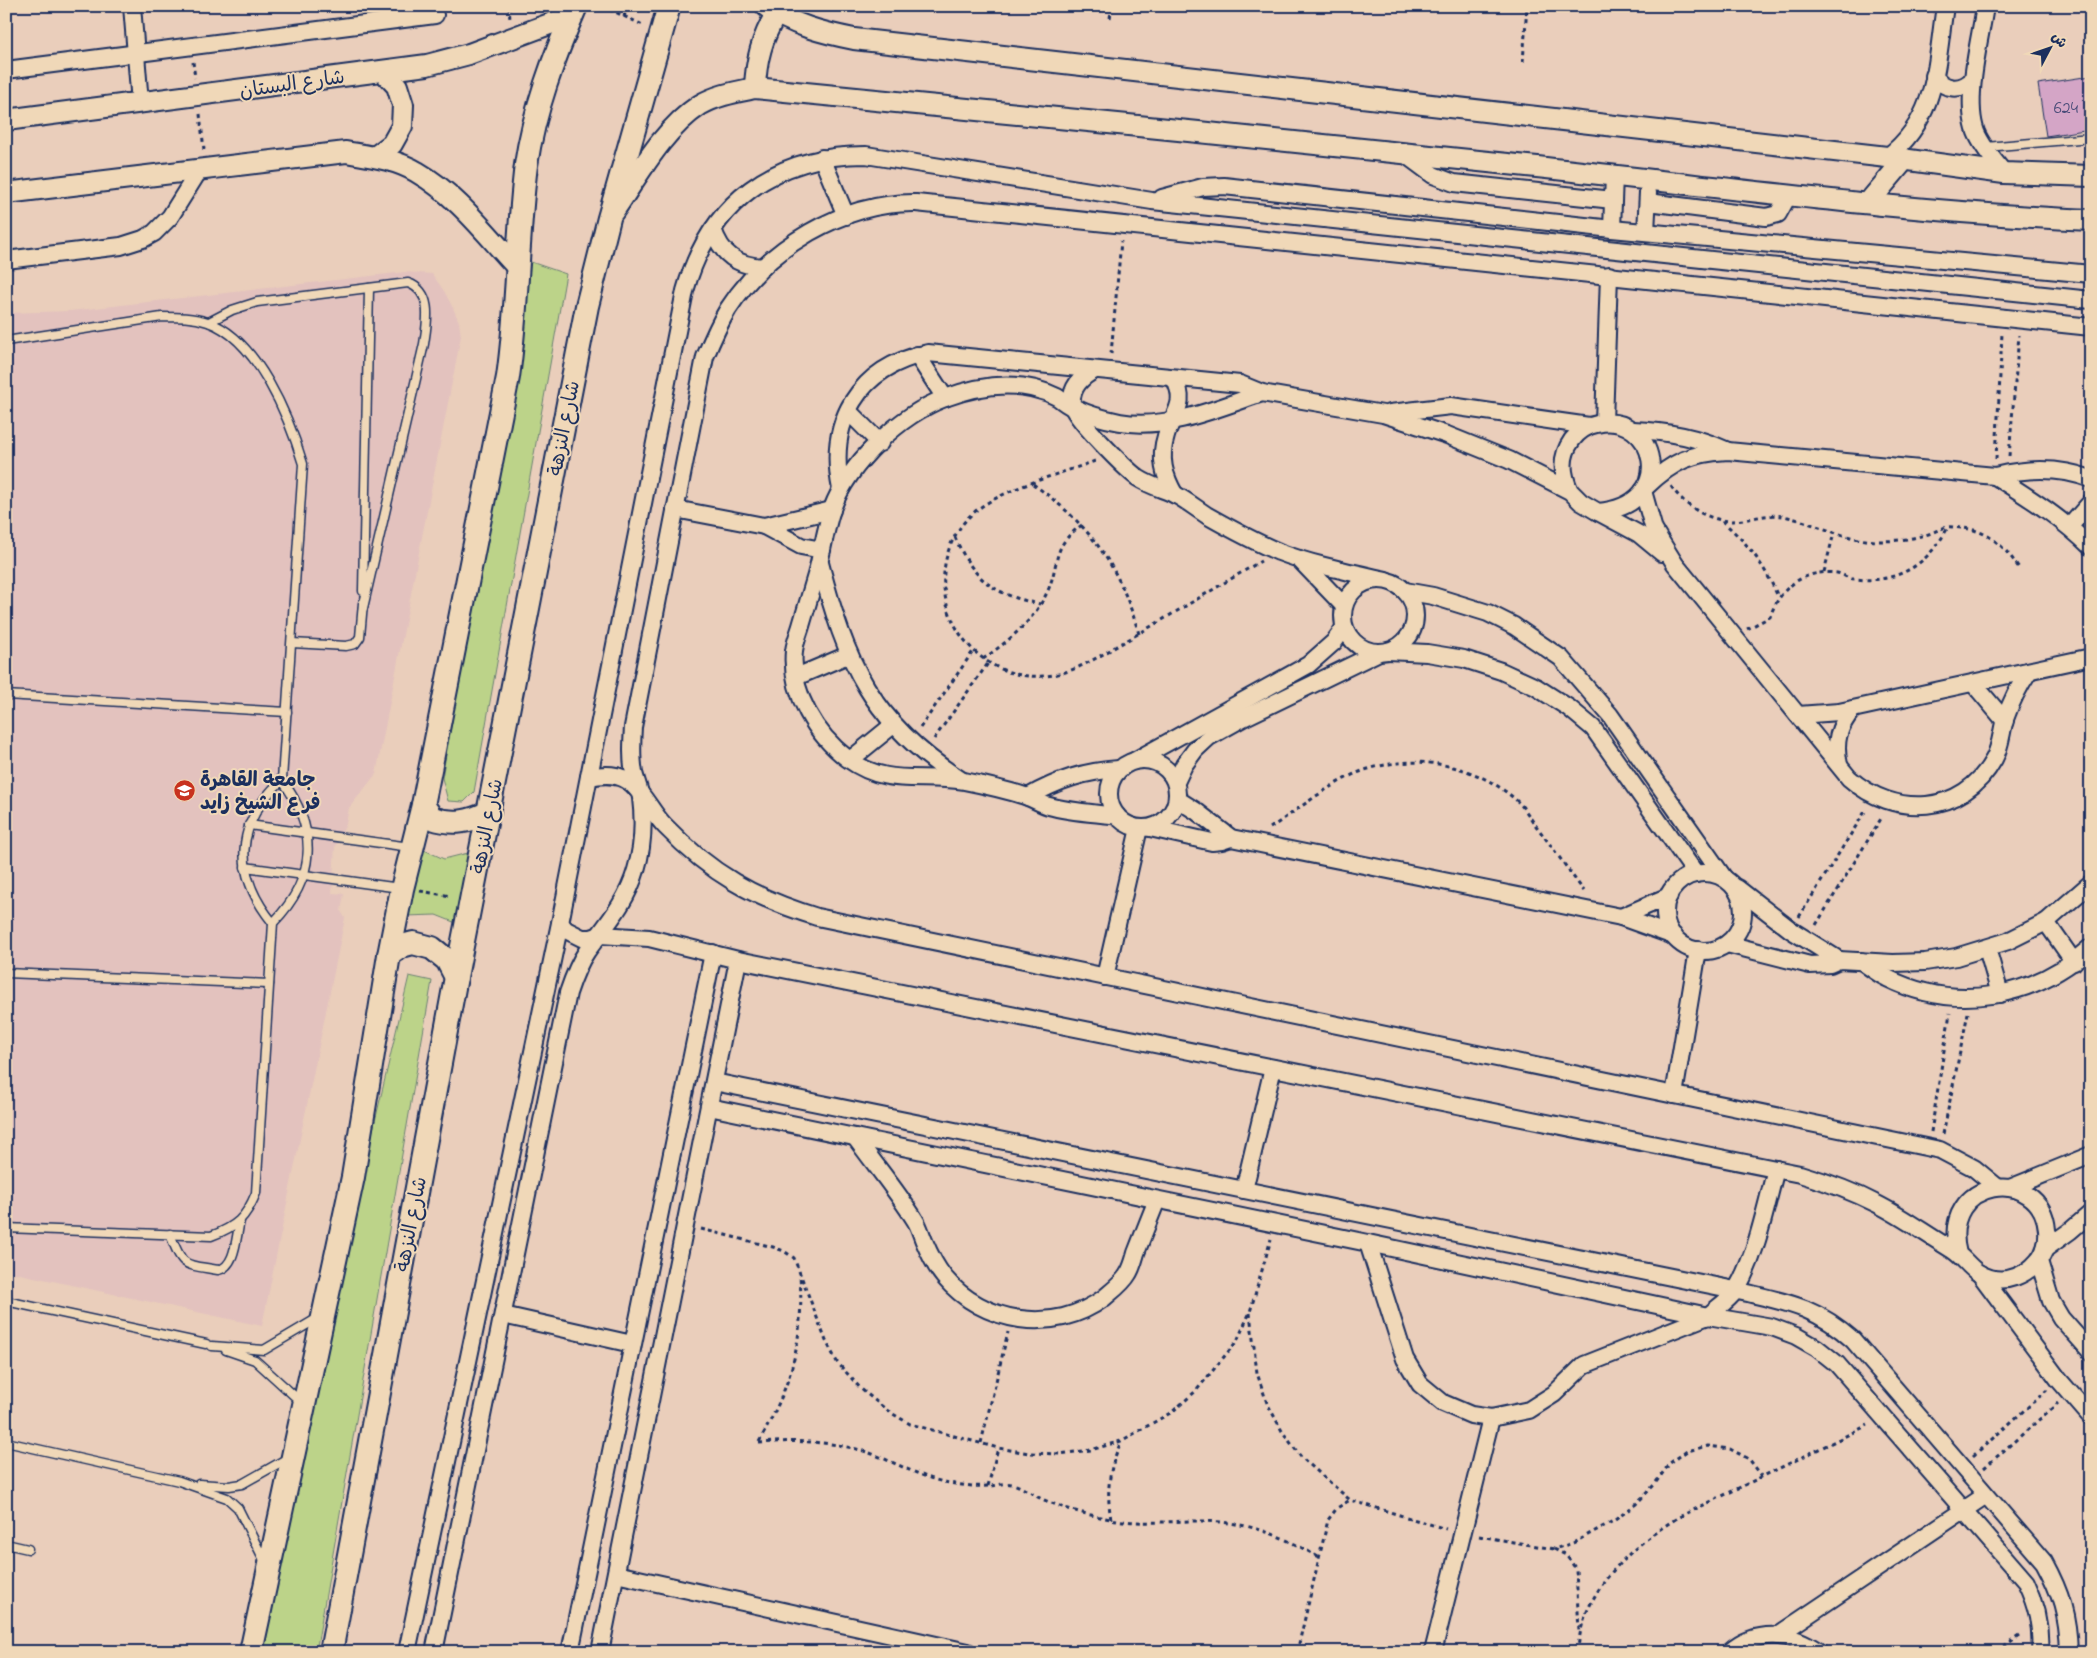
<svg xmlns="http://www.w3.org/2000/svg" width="2097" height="1658" font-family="'Indie Flower','Playpen Sans Arabic',sans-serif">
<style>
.built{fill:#e3c2be}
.green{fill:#bcd389;stroke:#6c8174}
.building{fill:#d4a5c6;stroke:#1b2f5e}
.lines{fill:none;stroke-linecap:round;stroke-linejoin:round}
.service-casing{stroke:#1b2f5e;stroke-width:11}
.minor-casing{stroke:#1b2f5e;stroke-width:20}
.tertiary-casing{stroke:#1b2f5e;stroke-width:24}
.secondary-casing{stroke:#1b2f5e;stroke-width:26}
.path{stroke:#1b2f5e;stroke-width:3;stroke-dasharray:4 4;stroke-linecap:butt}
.service{stroke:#f0d8b8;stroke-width:8}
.minor{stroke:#f0d8b8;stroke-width:16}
.tertiary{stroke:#f0d8b8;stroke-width:20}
.secondary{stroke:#f0d8b8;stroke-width:22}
.labels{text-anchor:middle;stroke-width:4;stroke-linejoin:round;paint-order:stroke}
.number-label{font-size:18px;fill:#494c78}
.street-label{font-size:20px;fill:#1b2f5e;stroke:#f0d8b8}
.poi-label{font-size:20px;font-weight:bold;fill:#1b2f5e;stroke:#f0d8b8;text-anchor:start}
</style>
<rect width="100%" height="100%" fill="#eacebb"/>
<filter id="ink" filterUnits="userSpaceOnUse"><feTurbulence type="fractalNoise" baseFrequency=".02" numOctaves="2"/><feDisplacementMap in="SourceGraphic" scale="10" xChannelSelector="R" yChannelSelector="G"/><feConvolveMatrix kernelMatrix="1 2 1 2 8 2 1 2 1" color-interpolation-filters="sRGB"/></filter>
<g filter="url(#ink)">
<polygon class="built" points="405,272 432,274 444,291 453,308 459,322 461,336 376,774 349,808 346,824 335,847 332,893 344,894 341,911 345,918 262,1326 6,1271 6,313 70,311"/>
<g class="green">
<polygon points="531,262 566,274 474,792 464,802 448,801 442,778"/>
<polygon points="422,849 444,859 468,853 456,923 436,915 406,916"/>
<polygon points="409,976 432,981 316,1652 262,1652 333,1301"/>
</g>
<polygon class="building" points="2091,76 2091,129 2046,136 2038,84"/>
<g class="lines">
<defs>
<g id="service">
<polyline points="1986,147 2091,138"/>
<path d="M209 322 232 310 257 302 408 283C434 292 427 323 424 344L363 608"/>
<path d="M6 341 162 317C178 317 193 317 208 322 257 339 289 417 303 464L282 780C319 830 316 879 273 923L256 1193C246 1218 236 1227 211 1236L6 1228"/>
<polyline points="363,591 369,288"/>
<polyline points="292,643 346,646 355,644 360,637 363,603"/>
<polyline points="6,695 287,712"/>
<polyline points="249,825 410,847"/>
<polyline points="245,867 400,888"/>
<path d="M273 923C233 874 234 824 282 780"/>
<polyline points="6,973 269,984"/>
<path d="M170 1234C183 1268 183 1264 218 1270 236 1267 236 1236 240 1221"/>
<polyline points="6,1301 206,1344"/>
<polyline points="212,1346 264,1350 318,1318"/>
<polyline points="226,1350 255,1360 301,1402"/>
<polyline points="6,1442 179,1481 227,1498 238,1508 265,1562"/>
<polyline points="199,1484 229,1486 242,1484 288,1458"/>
<polyline points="6,1544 28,1549"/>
</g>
<g id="minor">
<polyline points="132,6 140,103"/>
<path d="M1985 6C1980 41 1964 99 1976 132 1982 147 1994 160 2004 173"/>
<polyline points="6,70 435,15"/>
<path d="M1934 76C1944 90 1961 92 1973 79"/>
<polyline points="1402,152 1433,175 1454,183 1613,200"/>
<path d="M1887 157C1938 118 1936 64 1945 6"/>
<polyline points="822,158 846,216"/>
<polyline points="1162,198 1203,187 1224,186 1612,229 2091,274"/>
<polyline points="1648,202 1766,217 1778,214 1788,196"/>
<path d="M713 229C721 254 737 266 763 267"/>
<polyline points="1612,229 1614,175"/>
<polyline points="1646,232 1648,192"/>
<polyline points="6,260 121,246 143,239 154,233 170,217 200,169"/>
<polyline points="917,355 945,398"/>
<path d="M1095 370C1081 377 1070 388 1072 405 1074 418 1126 469 1138 478 1150 486 1163 489 1176 495 1187 501 1197 509 1208 516 1231 529 1255 542 1279 552 1313 565 1350 572 1386 580"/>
<path d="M1174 378C1188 405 1173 412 1166 436 1159 458 1164 476 1175 495"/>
<polyline points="848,411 880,443"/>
<polyline points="1390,413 1451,406 1589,426"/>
<polyline points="1604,422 1609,275"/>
<path d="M1633 430C1666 431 1695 436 1726 450"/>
<path d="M1995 476C2031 499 2059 516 2091 547"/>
<path d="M1647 486C1673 461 1692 453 1728 451L1995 476C2027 468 2060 467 2091 479"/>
<path d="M841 489C827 422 858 367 928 353L1240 384 1262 393 1383 414 1447 435 1509 460 1570 491 1581 502 1598 512C1681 505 1655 410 1597 424 1586 426 1578 432 1572 440 1560 457 1562 473 1570 491"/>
<path d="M1643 491 1654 530 1675 564 1849 778C1894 818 1963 816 1994 759 2001 746 2001 733 2005 719 2011 702 2019 686 2029 671"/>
<polyline points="675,509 764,526 801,546 822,550"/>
<polyline points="1598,512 1639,534 1662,553"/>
<polyline points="764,526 832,510"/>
<polyline points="2070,526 2091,502"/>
<polyline points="1299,559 1344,606"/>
<path d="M820 563C846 663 871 722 961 780"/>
<circle cx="1379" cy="616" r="36"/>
<polyline points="1405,591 1433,596 1488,613 1514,626 1561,658 1610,715 1724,878"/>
<polyline points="1388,651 1427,653 1464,659 1501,671 1536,687 1569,708 1593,728 1696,874"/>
<polyline points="796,677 848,655"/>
<polyline points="1973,683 2005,721"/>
<polyline points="1798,715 1839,712 2091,657"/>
<circle cx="1143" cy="794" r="34"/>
<polyline points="850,760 893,725"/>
<polyline points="1134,761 1308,665 1334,642 1344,628"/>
<path d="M1839 765C1834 742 1838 727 1853 709"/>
<path d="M589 777C604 774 620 773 632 784 645 796 653 814 665 826 711 874 754 898 817 917L1940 1150 1974 1168 1997 1187"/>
<polyline points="1176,782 1184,765 1195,750 1209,737 1243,718 1377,653"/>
<path d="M1028 797C1058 780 1085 771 1119 769"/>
<polyline points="1177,799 1196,811 1231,838 1621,917 1674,936"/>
<path d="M1117 816C1095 813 1071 812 1049 806 1041 804 1034 799 1025 796 1006 790 984 785 964 781 921 773 888 788 848 759 816 735 790 693 794 651 795 642 799 633 801 626 806 609 811 592 816 575 822 554 825 530 832 509 849 463 900 415 945 398 982 384 1021 379 1057 397 1063 401 1068 406 1075 408 1089 415 1104 419 1120 422 1168 430 1218 408 1262 393"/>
<polyline points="1150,828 1212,842 1222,841 1231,838"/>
<circle cx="1704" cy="912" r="39"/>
<polyline points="1737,888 1791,930 1839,960"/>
<polyline points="1621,917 1669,896"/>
<polyline points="2046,922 2074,962"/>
<path d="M560 923 566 930 582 938H591L600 935 649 938 738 960 1800 1174C1827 1182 1852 1191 1877 1204 1903 1217 1927 1235 1951 1249 1967 1259 1971 1273 1990 1278 2007 1283 2026 1275 2037 1262 2045 1254 2048 1241 2047 1230 2042 1165 1938 1176 1958 1254"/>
<polyline points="1727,944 1810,965 1830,964 1839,960 1893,963 1925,962 1956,957 2008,941 2046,922 2091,883"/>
<polyline points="1987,948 2000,994"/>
<path d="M1861 961C1870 967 1878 974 1887 978 1957 1013 2034 998 2091 947"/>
<polyline points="1105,977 1139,828"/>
<path d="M714 1082 1735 1290C1784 1302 1814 1305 1853 1340L2044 1562C2061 1593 2068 1616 2069 1652"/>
<polyline points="1674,1095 1698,950"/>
<path d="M709 1107 1368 1243 1708 1316 1772 1327 1796 1336 1817 1348 1837 1364 2026 1582C2037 1605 2042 1626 2040 1652"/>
<path d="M855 1137C875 1165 897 1191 915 1220 919 1226 921 1234 924 1241 929 1253 935 1266 944 1277 983 1324 1054 1335 1104 1298 1112 1291 1123 1283 1128 1274 1132 1268 1134 1260 1136 1253 1143 1235 1150 1217 1157 1200"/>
<polyline points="2010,1188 2091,1155"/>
<polyline points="1244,1190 1273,1068"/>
<path d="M1368 1243 1405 1359 1420 1384 1443 1403 1471 1415 1491 1418 1529 1410 1554 1394 1584 1365 1708 1316C1717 1308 1729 1300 1736 1290 1757 1254 1765 1209 1776 1169"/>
<polyline points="2045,1249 2070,1231 2091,1213"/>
<polyline points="2039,1261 2051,1301 2061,1318 2091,1352"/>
<polyline points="1980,1274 2059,1380 2091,1417"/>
<polyline points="503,1315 632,1344"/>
<polyline points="616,1574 968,1652"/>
<polyline points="1778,1635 1986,1495"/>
<path d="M407 1652 560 923 685 291C710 202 774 155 866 155L1152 201 2091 300"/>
<path d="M434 1652 568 993C573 978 578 964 587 951 606 925 627 902 636 870 643 847 644 822 641 798 640 790 636 781 634 773 631 757 632 743 633 727L705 357C712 340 719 324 728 309 768 247 843 202 916 203L2091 327"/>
<polyline points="570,1652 713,953"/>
<polyline points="600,1652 738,960"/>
<polyline points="1433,1652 1491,1418"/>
<path d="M1730 1652C1756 1629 1793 1632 1819 1652"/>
</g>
<g id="tertiary">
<path d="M766 6C791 25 824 33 854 39L1887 157 2004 173 2091 176"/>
<path d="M755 88C756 60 762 38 776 14"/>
<polyline points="6,120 427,65 469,54 571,16"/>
<polyline points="376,156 392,144 402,126 403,105 397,86 383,71"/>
<path d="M6 193 346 152C369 156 396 159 417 172 457 195 486 234 517 267"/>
<polyline points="1868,203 1905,159"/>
<path d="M613 212C638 176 662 130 700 105 717 95 736 92 755 88 1012 114 1270 138 1527 166 1715 186 1902 212 2091 220"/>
</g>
<g id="secondary">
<path d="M423 805 432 818C453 825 470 822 489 812"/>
<polyline points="389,955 402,946 413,943 432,948 447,960 456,977"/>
<path d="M251 1652 353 1177 389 955 402 889 423 805 508 377C518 307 517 236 526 165 534 110 554 57 576 6"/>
<polyline points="331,1652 456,977 587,306 609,218 669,6"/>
</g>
</defs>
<use href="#service" class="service-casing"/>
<use href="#minor" class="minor-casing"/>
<use href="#tertiary" class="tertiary-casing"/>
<use href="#secondary" class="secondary-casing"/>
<g class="path">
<polyline points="509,6 510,20"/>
<polyline points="602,6 643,25"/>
<polyline points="624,17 627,6"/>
<polyline points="1110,18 1112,6"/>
<polyline points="193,62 195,78"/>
<polyline points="1523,62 1527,6"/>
<polyline points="200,114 204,150"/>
<polyline points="1111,354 1121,241"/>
<polyline points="2009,456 2019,335"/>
<polyline points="1996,459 2002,333"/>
<path d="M1095 461C1058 475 991 491 966 520 912 583 963 683 1045 676 1074 674 1099 656 1124 642 1170 616 1215 588 1261 561"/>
<path d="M1033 484C1091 526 1119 565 1139 634"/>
<path d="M1671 486C1686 509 1715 525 1743 520 1759 517 1772 513 1788 517 1820 525 1847 541 1880 541 1895 541 1911 539 1925 535 1933 533 1939 529 1947 527 1951 526 1957 528 1962 528 1988 530 2005 547 2019 568"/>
<path d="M1722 521C1748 543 1765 566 1778 597"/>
<path d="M955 537C973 580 995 595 1040 604"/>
<polyline points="1824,572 1834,533"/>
<path d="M1747 629 1770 617C1780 587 1804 569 1837 573 1843 574 1848 579 1855 579 1898 584 1929 564 1948 527"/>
<path d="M983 659C1010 640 1036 619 1049 588 1060 559 1052 546 1082 525"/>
<polyline points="920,728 974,650"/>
<polyline points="934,739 989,662"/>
<path d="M1270 828C1298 810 1326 786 1357 773 1409 752 1474 762 1516 800 1524 807 1530 818 1537 827 1553 848 1568 870 1584 891"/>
<polyline points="420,891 451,896"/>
<polyline points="1799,917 1866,810"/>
<polyline points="1816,925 1882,817"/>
<polyline points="1931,1132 1950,1013"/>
<polyline points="1943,1134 1968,1013"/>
<polyline points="701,1229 773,1247 784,1251 794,1258 826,1341 837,1362 861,1389 888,1411 910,1424 998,1448 1029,1453 1060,1454 1091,1450 1121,1441 1172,1412 1196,1391 1237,1341 1250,1312 1271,1239"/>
<polyline points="1250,1313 1257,1373 1267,1403 1282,1431 1301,1457 1350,1500 1446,1529"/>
<path d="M759 1442C792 1383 804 1342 800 1274"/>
<path d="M759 1443C796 1440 831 1441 867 1452 893 1461 917 1476 944 1482 959 1485 975 1487 989 1486 996 1486 1005 1482 1012 1484 1022 1486 1033 1495 1042 1499 1064 1509 1088 1515 1111 1519 1140 1525 1168 1521 1198 1521 1245 1521 1278 1533 1318 1557"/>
<polyline points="981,1443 1008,1332"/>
<polyline points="1973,1456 2047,1390"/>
<polyline points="1984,1468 2058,1403"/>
<polyline points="988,1486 998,1448"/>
<path d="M1111 1519C1106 1491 1109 1468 1121 1442"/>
<polyline points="1479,1536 1554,1549 1573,1543 1615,1520 1636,1504 1654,1485 1670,1463 1687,1451 1708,1446 1730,1449 1749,1459 1762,1476"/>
<polyline points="1554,1549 1566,1555 1576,1569 1579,1632"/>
<polyline points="1297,1652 1328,1520 1337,1508 1350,1500"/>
<path d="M1578 1652C1580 1592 1631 1546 1679 1517L1868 1425"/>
<polyline points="1997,1652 2023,1634"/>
</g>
<use href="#service" class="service"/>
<use href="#minor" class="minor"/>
<use href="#tertiary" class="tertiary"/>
<use href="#secondary" class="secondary"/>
</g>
</g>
<defs>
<symbol id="university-disc" viewBox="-11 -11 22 22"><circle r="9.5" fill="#c8321e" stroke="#f0d8b8"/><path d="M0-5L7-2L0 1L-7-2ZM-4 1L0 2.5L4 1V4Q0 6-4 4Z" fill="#fff"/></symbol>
</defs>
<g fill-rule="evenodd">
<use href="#university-disc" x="172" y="778" width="25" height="25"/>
</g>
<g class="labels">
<g class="number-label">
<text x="2066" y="113">624</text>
</g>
<g class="street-label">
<text transform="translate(292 83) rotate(-8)" y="7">شارع البستان</text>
<text transform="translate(563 428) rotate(-79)" y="7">شارع النزهة</text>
<text transform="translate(486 826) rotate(-79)" y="7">شارع النزهة</text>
<text transform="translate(410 1224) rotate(-79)" y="7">شارع النزهة</text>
</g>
<g class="poi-label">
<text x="200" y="786">جامعة القاهرة<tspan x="200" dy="23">فرع الشيخ زايد</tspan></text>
</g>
</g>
<rect width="2097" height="1658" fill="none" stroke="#f0d8b8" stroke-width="25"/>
<rect x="12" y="12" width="2072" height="1633" fill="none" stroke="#1b2f5e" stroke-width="2" filter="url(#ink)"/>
<g transform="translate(2050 48) rotate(49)" stroke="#f0d8b8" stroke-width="4" paint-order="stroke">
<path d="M0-4L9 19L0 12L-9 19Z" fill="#1b2f5e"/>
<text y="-8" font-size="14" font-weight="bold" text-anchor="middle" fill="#1b2f5e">ش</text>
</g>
</svg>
